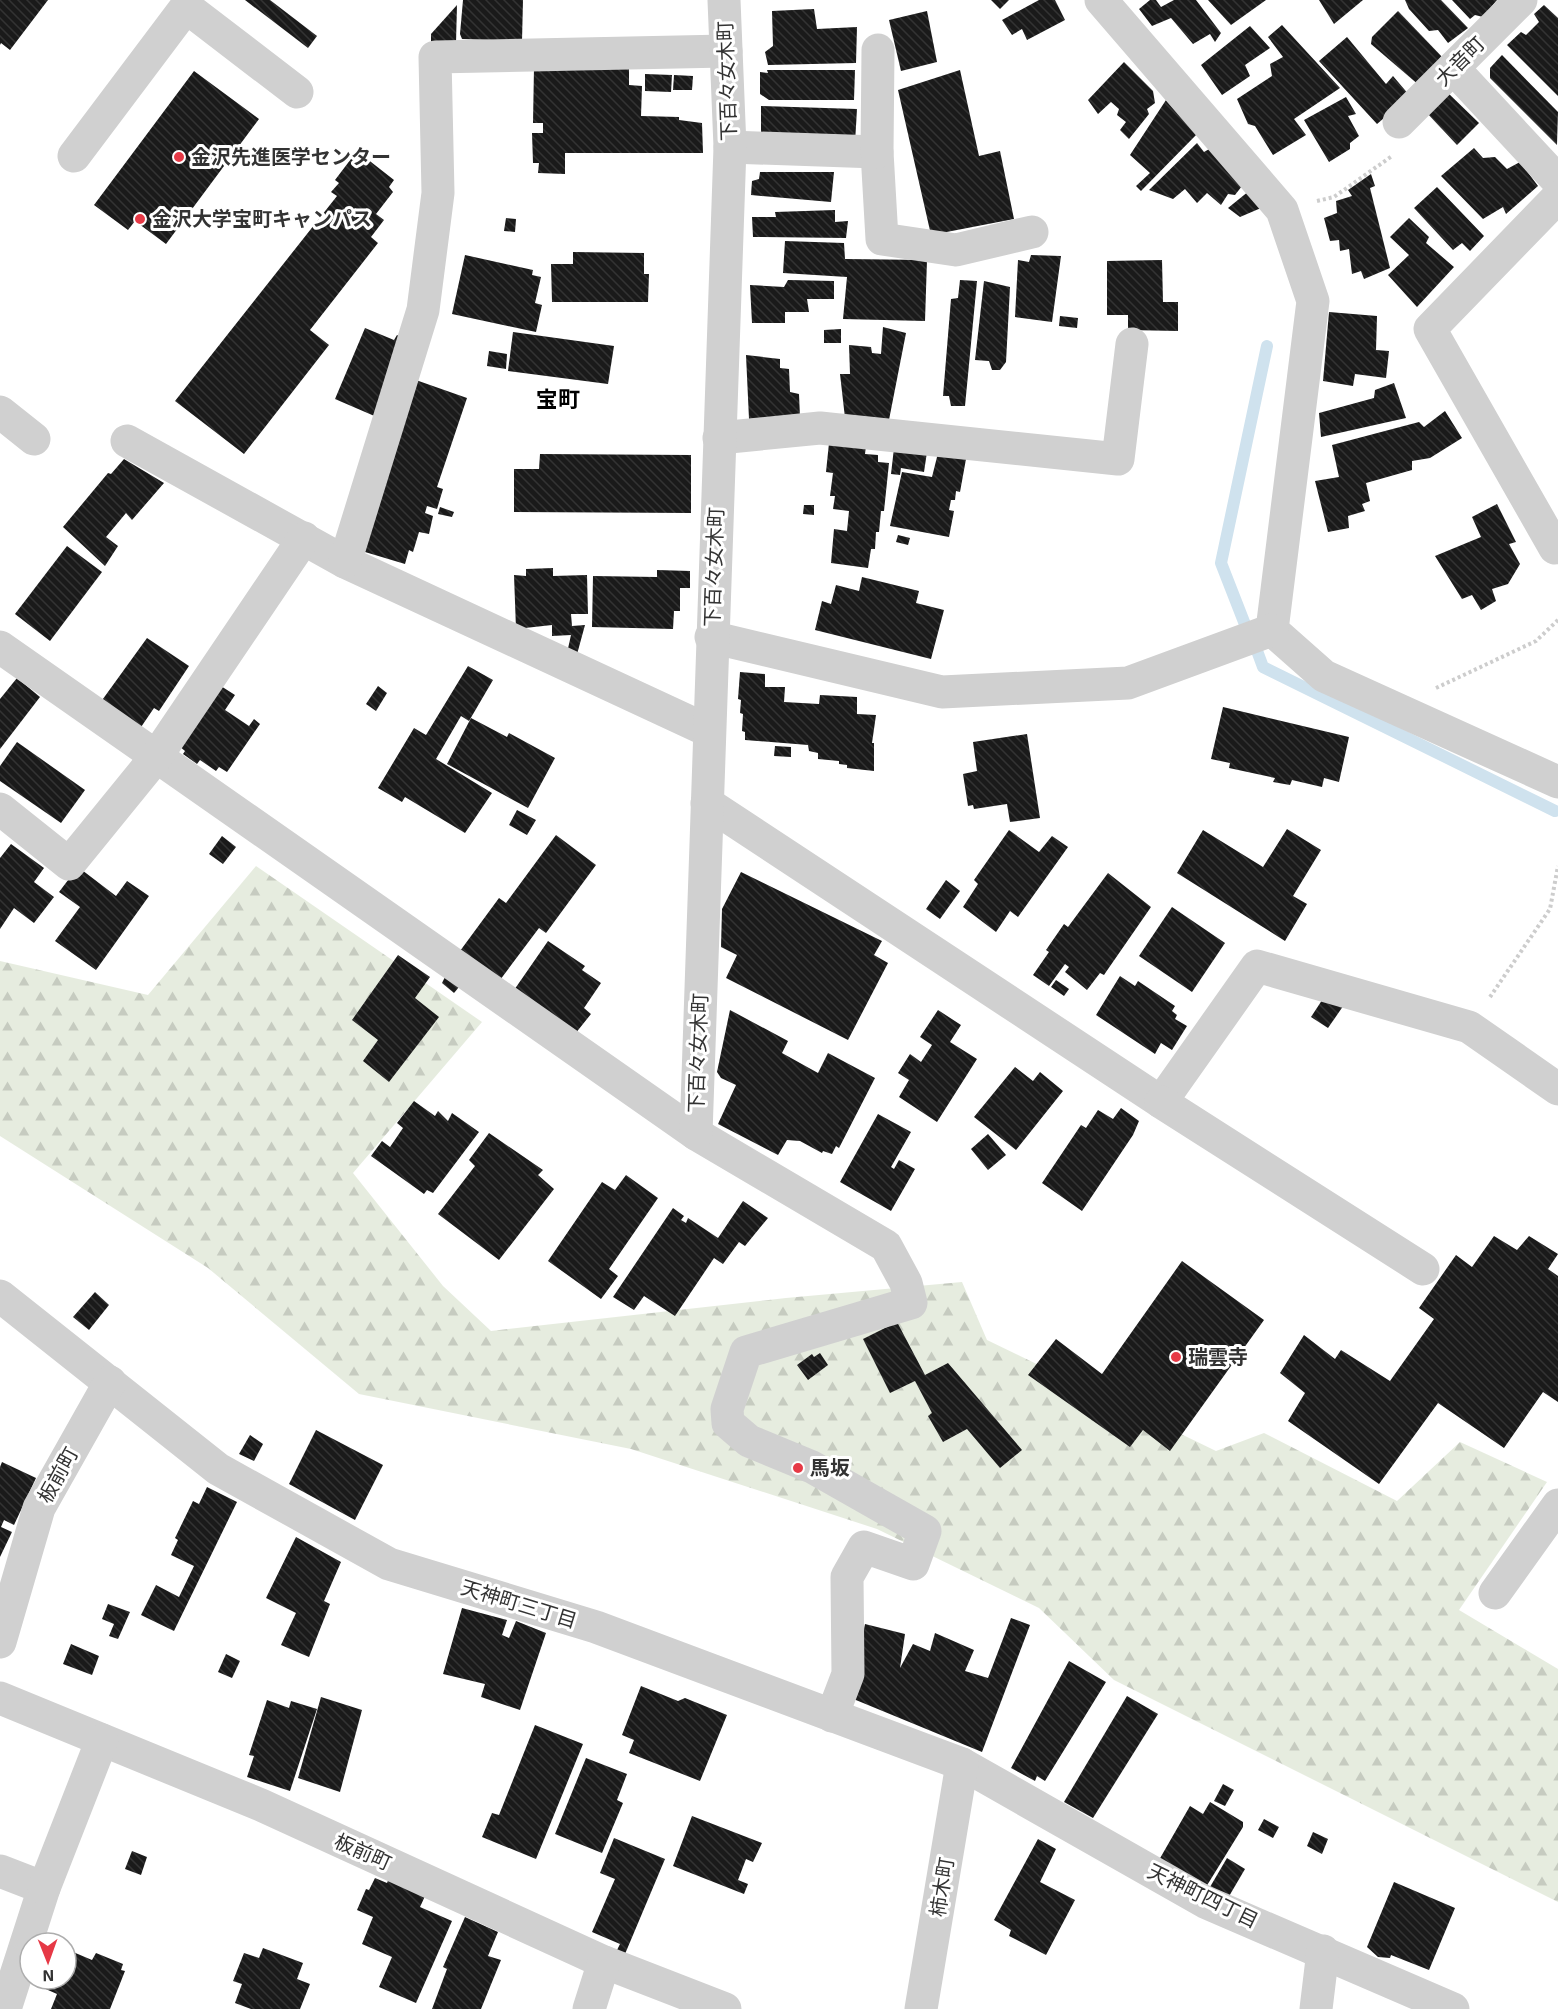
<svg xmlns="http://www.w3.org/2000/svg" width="1558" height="2009" font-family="'Exo 2','Noto Sans JP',sans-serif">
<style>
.forest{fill:url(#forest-firs)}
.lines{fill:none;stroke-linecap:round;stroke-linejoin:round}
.stream{stroke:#cfe2ee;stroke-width:12}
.building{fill:url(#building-back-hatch)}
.path{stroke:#cdcdcd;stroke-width:4;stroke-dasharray:3 3;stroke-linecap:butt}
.minor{stroke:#d0d0d0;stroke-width:33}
.poi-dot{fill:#e63946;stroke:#fff;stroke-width:2}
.labels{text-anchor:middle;stroke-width:6;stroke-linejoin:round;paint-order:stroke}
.street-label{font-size:20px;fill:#333;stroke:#fff}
.poi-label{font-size:20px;font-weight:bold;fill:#333;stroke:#fff;text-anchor:start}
.quarter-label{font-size:22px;font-weight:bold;fill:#000;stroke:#fff}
</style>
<defs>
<pattern id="forest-firs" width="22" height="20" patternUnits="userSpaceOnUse" patternTransform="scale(1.5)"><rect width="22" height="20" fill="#e6ecdf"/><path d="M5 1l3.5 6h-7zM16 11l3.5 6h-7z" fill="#c6cbc0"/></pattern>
<pattern id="building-back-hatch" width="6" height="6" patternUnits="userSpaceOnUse" patternTransform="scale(1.5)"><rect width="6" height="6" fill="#1a1a1a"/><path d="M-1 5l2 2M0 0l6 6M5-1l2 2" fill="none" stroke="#333"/></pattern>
</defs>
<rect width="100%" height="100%" fill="#fff"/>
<polygon class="forest" points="256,866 482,1022 353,1173 443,1286 491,1331 786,1298 962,1282 987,1340 1216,1451 1264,1433 1397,1501 1460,1442 1547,1482 1459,1610 1558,1669 1558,1902 1114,1680 1039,1608 877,1529 631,1449 359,1394 208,1268 0,1136 0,961 148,995"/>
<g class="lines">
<g class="stream">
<polyline points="1246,627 1221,563 1267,346"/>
<polyline points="1256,648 1263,667 1555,811"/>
</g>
</g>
<g class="building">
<polygon points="0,0 48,0 10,50 1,43 0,45"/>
<polygon points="245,0 270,0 317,36 308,48"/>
<polygon points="463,0 523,0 522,41 462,39 460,34"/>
<polygon points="991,0 1009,0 1000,9"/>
<polygon points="1039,0 1055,0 1065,20 1027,40 1022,29 1012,35 1002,20"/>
<polygon points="1150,0 1156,0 1161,7 1174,0 1196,0 1221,33 1215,42 1210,34 1193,44 1171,18 1152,26 1139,9"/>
<polygon points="1208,0 1266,0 1231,25"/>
<polygon points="1319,0 1363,0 1334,24"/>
<polygon points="1405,0 1441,0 1468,28 1448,43 1438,30 1429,31 1409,9"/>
<polygon points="1452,0 1497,0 1483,17 1475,15 1470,19"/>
<polygon points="457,5 456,43 431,42 431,34"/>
<polygon points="1544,5 1558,18 1558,96 1507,45 1521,32 1526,35 1539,22 1534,14"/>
<polygon points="814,9 817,29 857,27 856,63 768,65 765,52 773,46 772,11"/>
<polygon points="927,11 937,62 901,71 889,20"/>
<polygon points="1398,11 1446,61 1420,86 1371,44 1372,37"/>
<polygon points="1282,25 1340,88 1294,119 1306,135 1273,155 1255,126 1248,124 1237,99 1272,76 1270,64 1283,57 1268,37"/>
<polygon points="1250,26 1270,48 1245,65 1250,76 1222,95 1201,65"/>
<polygon points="1347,37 1386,84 1393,76 1410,96 1377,124 1319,61"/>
<polygon points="1502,55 1558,112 1557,145 1490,78 1490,68"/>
<polygon points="1124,62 1153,91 1155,103 1147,109 1149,114 1129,139 1120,130 1126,122 1117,115 1119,109 1111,102 1098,114 1088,100"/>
<polygon points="534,67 629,67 629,85 642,86 641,116 679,117 679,120 702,123 703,153 565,153 565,174 538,173 539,163 533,163 532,133 543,133 543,123 533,123"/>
<polygon points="767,70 855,70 854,100 769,100 760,94 760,72 768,73"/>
<polygon points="960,70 979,156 1000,151 1014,219 931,235 898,90"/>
<polygon points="194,71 259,119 166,244 135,221 128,230 94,205"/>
<polygon points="645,74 672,75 671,92 645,91"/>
<polygon points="674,75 693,76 692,90 673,90"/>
<polygon points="1447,92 1479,123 1457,145 1426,112"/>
<polygon points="1346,97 1356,114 1348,116 1359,136 1350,143 1350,149 1329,162 1304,120"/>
<polygon points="1166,100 1197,134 1141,191 1136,186 1150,173 1130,155"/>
<polygon points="761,106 857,109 855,143 761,139"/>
<polygon points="1197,143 1204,152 1211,148 1242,186 1235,195 1228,194 1221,205 1207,193 1197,203 1185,189 1173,199 1149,190"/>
<polygon points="1474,148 1483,158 1495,157 1507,169 1520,162 1538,186 1506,214 1503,207 1483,219 1441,176"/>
<polygon points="357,151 394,180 389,187 393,192 376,214 384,220 371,237 378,243 310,330 329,345 244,454 175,401 337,196 331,192 339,183 335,180"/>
<polygon points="760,172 834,172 831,202 751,195 752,181 759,179"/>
<polygon points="1371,174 1375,186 1370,188 1390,268 1364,279 1361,271 1352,274 1349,249 1340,251 1339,240 1330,241 1324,218 1337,213 1336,201 1352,196 1348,190"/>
<polygon points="1437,187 1484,236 1470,251 1462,243 1453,250 1414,208"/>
<polygon points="1249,191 1261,208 1240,217 1228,208"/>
<polygon points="835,210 835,222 848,221 846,238 753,237 752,217 776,217 775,212"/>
<polygon points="506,218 516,219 515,232 504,231"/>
<polygon points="1409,218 1429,237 1426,243 1454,267 1417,307 1388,275 1409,255 1390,237"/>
<polygon points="785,241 844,243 845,259 927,260 925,321 843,319 847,277 783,273"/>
<polygon points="573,252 644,253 644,274 649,274 648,302 552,302 551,264 573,264"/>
<polygon points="465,255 533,270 532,275 541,277 535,303 542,305 536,332 452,314"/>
<polygon points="1031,255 1061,256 1052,322 1015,317 1018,260 1029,262"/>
<polygon points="1162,260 1163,302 1178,302 1178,331 1128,330 1128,315 1107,315 1107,261"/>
<polygon points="788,280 834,281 834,299 807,299 809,312 785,312 785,323 752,323 750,285 784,287"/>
<polygon points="960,280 977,281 965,406 951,406 949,396 943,396 951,299 958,298"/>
<polygon points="984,281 1010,287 1006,362 1000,370 992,370 989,361 975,360"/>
<polygon points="1329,312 1377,316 1376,350 1389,351 1386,378 1355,374 1353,386 1323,381"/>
<polygon points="1060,316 1078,318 1077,328 1059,326"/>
<polygon points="883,327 906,333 888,425 845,418 840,374 850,374 849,345 871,347 872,353 881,354"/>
<polygon points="365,328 394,340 397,335 410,340 379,418 335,399"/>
<polygon points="841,329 841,343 824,343 824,330"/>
<polygon points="513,332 614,346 608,384 508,371"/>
<polygon points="489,351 507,354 506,369 487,366"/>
<polygon points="746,355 780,359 780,368 789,369 790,392 799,394 800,417 749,419"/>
<polygon points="413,379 467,398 437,487 443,489 437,509 427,506 425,513 433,516 429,534 419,532 413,552 409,550 405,564 355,549"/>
<polygon points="1394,383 1406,418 1321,437 1319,413 1374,398 1375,390"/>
<polygon points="1445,411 1462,438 1430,458 1412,461 1412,470 1366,483 1370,501 1362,504 1365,511 1348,516 1349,528 1328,532 1315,481 1339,477 1332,445 1419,422 1424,427"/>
<polygon points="829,443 866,446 865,454 878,455 878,462 889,463 884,511 881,511 879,532 876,532 875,549 871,549 868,568 831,563 834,529 847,531 849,511 833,509 835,496 830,496 833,473 826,472"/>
<polygon points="894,448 927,452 924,472 901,468 900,475 891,474"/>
<polygon points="938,453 966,459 960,492 956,491 955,500 951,500 949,510 954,511 949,537 890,526 902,472 932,477"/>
<polygon points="540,454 691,455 691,513 514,512 514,469 539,469"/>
<polygon points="124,459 164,483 132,520 126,513 106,537 118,546 105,566 63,527 108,473 111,474"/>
<polygon points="1497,504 1516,542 1509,544 1520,564 1508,584 1492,589 1496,601 1481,610 1472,595 1462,599 1435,556 1481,537 1472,517"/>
<polygon points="804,505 814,505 814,515 803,514"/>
<polygon points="440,507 454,512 452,517 438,514"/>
<polygon points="898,535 910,538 908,545 896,542"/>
<polygon points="67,546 102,572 50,641 15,614"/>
<polygon points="553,568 553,576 587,575 588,614 571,614 572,626 585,625 576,658 567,653 571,635 552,636 552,625 516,629 514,575 526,576 526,569"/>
<polygon points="657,570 690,571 690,588 680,588 680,611 674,611 673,629 592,627 593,576 657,577"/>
<polygon points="862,577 919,591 916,603 944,610 931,659 815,630 822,601 831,604 836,585 859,591"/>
<polygon points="147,638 189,666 159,711 154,708 139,730 100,703"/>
<polygon points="468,666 493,680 469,721 461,716 436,759 492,793 465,833 405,797 402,802 378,788 414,728 426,735"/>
<polygon points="740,672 765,674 765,687 785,687 784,702 819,704 820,695 857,697 857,714 876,715 872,743 874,743 874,771 847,768 847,765 839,764 839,761 818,759 818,753 809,751 808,745 745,740 745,732 742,731 743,714 740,713 741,700 738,699"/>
<polygon points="17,678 40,697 0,749 0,699"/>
<polygon points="213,681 235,695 225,710 249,726 254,719 260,724 227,772 219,767 216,771 200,760 197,764 183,754 185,751 174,742"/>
<polygon points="378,686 387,693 376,711 366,704"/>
<polygon points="1223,707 1349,737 1339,782 1324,778 1322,787 1292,780 1290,785 1273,782 1275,778 1229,768 1230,763 1211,759"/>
<polygon points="471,718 507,737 509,733 555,758 528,808 447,764"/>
<polygon points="1027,734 1040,818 1010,822 1007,804 974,809 973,805 968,806 963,774 977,771 973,742"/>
<polygon points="17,742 85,790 61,823 0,781 0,766"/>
<polygon points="775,746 791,747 791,757 774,756"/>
<polygon points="517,810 536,820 527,835 509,825"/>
<polygon points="1287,829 1321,850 1293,896 1307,904 1285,941 1177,873 1203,830 1263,867"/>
<polygon points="1009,830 1039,852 1052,836 1068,847 1018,917 1010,911 996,932 963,907 978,884 974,880"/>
<polygon points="556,835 596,865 546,933 539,928 500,980 460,951 499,898 506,903"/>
<polygon points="222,836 236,847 223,864 209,854"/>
<polygon points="11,844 44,868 34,882 54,897 34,923 14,908 0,929 0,858"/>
<polygon points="78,867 116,896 127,881 149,896 96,970 55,941 80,907 59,892"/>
<polygon points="741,872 882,941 874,955 888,963 848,1040 726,978 737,955 721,947 722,909"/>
<polygon points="1108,873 1151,907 1106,972 1104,975 1100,973 1087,990 1065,972 1069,967 1065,964 1049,986 1033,975 1049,952 1046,950 1064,924 1068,927"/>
<polygon points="946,880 960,891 940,919 926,909"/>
<polygon points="1172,907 1225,943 1192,992 1139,956"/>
<polygon points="548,941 585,966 582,970 601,983 584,1008 591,1014 571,1039 512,993"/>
<polygon points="398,955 430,977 415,998 439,1017 389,1082 363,1061 378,1040 352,1020"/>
<polygon points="1120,976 1135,986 1138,981 1175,1006 1172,1011 1177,1015 1175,1019 1187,1026 1172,1050 1161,1043 1155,1054 1096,1015"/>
<polygon points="445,977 459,987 454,993 442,983"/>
<polygon points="1056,980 1069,989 1064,996 1051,987"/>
<polygon points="1328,991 1346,1002 1328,1028 1311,1017"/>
<polygon points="730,1010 788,1041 782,1053 818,1073 828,1053 875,1078 839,1148 836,1146 832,1154 823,1151 822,1153 800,1141 787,1140 778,1155 718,1124 736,1085 721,1078 717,1072"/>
<polygon points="938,1010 961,1025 950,1042 977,1059 937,1122 899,1097 909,1080 898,1073 910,1054 921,1062 932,1045 920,1037"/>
<polygon points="1015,1067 1033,1081 1040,1072 1063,1091 1016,1150 974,1117"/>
<polygon points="414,1101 435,1116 438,1111 448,1121 452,1113 479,1132 433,1193 427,1190 424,1194 371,1156 382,1141 390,1147 403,1128 397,1123"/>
<polygon points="1121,1108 1139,1121 1133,1135 1082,1211 1042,1183 1081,1125 1086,1128 1098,1110 1113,1119"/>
<polygon points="878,1114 911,1132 891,1167 894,1169 899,1160 915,1169 891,1211 840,1182"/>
<polygon points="489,1133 543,1170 538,1175 554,1189 499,1260 438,1214 475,1166 469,1160"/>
<polygon points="988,1134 1006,1155 988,1170 971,1149"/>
<polygon points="626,1175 658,1198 609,1269 618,1276 601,1299 548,1261 602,1182 615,1190"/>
<polygon points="743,1201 768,1218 745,1246 739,1242 723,1264 714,1258 675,1316 644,1296 634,1310 613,1297 673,1208 684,1216 681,1220 686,1223 688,1218 718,1238"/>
<polygon points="1494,1236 1517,1250 1529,1236 1558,1254 1548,1269 1558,1276 1558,1402 1543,1392 1504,1448 1438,1403 1379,1484 1288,1421 1305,1393 1280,1373 1304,1335 1335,1359 1341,1350 1390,1381 1434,1319 1419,1308 1456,1255 1472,1267"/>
<polygon points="1182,1261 1264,1320 1170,1451 1143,1430 1130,1447 1028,1375 1056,1339 1102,1374"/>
<polygon points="95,1292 109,1305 89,1330 73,1317"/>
<polygon points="897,1322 925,1375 948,1363 1022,1450 1000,1468 967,1429 943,1442 928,1416 932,1413 915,1381 890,1393 863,1339"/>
<polygon points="820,1353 828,1365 808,1380 797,1365 812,1354 814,1357"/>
<polygon points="316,1430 383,1465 355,1520 289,1484"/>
<polygon points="250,1435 263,1444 254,1461 239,1454"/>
<polygon points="2,1462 36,1478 14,1525 4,1520 1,1527 12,1532 0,1557 0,1467"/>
<polygon points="207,1487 237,1502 174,1631 141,1615 156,1585 179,1597 194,1566 171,1555 178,1540 175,1538 193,1501 199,1504"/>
<polygon points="296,1537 341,1562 324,1601 330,1604 309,1657 281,1645 296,1613 266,1598"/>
<polygon points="108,1604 130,1612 118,1639 109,1636 114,1624 102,1619"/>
<polygon points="462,1608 507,1620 502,1635 509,1638 516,1621 546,1633 520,1710 481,1697 485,1684 443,1674"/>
<polygon points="1011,1618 1030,1625 982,1752 851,1698 865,1624 905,1634 900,1668 913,1644 930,1651 935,1633 974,1650 965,1671 988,1678"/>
<polygon points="71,1644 99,1656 92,1675 63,1664"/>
<polygon points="226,1654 240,1661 232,1678 218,1672"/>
<polygon points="1069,1661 1106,1682 1045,1781 1037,1776 1035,1781 1011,1768"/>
<polygon points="641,1686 678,1701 685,1698 727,1715 700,1781 629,1753 634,1740 622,1735"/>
<polygon points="1127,1696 1158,1714 1093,1818 1064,1802"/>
<polygon points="321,1697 362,1710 340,1792 298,1778"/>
<polygon points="267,1700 289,1708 291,1701 317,1709 290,1791 247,1777 254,1756 249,1755"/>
<polygon points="535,1725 583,1744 536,1859 482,1837 492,1813 499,1815"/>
<polygon points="586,1758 627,1774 617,1800 623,1803 602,1853 555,1834"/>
<polygon points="1223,1784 1234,1790 1225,1806 1214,1801"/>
<polygon points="1210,1802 1243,1822 1243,1827 1206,1887 1159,1860 1190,1806 1203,1814"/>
<polygon points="692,1816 762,1843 753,1862 746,1859 738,1880 748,1884 744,1894 673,1866"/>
<polygon points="1264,1819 1279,1827 1273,1838 1258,1830"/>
<polygon points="1313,1832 1328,1839 1322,1854 1307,1846"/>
<polygon points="614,1838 665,1859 625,1954 617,1950 620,1944 592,1932 615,1879 600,1873"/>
<polygon points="1038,1839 1056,1849 1040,1882 1075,1900 1046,1955 1009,1936 1011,1930 994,1920"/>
<polygon points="132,1851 147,1857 141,1875 125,1869"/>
<polygon points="1227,1858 1245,1869 1228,1898 1210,1887"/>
<polygon points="375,1878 387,1883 389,1878 426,1894 420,1907 452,1921 416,2003 379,1987 392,1957 362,1944 373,1917 357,1910 366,1889 369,1890"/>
<polygon points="1394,1882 1455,1908 1429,1970 1391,1955 1390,1958 1378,1957 1367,1947"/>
<polygon points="465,1917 498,1932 488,1956 501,1960 481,2009 432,2009 447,1969 443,1967"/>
<polygon points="263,1948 303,1963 297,1979 310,1984 300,2009 251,2009 235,2003 242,1984 233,1981 244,1953 259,1958"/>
<polygon points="66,1949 92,1960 96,1953 123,1964 121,1970 125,1971 110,2009 51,2009 57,1994 32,1983 33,1979 66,1979"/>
</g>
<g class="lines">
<g class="path">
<polyline points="1317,201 1334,197 1392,156"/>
<polyline points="1436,688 1536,641 1558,620"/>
<polyline points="1490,997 1550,909 1558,866"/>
</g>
<g class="minor">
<polyline points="1101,0 1282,210 1313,301 1272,630 1324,676 1558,782"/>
<polyline points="1453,68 1558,181"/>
<polyline points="1399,122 1521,0"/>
<polyline points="730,147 877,152 882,239 956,250 1032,232"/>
<polyline points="877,152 878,50"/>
<polyline points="74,156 186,7 297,92"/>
<polyline points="0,412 34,439"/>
<polyline points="719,438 820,428 1118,459 1132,344"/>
<polyline points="127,441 345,562 709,731"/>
<polyline points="1555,548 1430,329 1558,197"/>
<polyline points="345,562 423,310 438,193 435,57 726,51"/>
<polyline points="711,637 942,692 1128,683 1272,630"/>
<polyline points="0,647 696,1134 886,1246 906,1283 911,1303 746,1352 727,1409 728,1423 749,1441 812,1467 925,1531 913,1564 864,1547 847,1577 848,1674 832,1716"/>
<polyline points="707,803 1161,1102 1257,966 1469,1027 1558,1089"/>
<polyline points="0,809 69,864 156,757 304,538"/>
<polyline points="1161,1102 1423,1269"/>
<polyline points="696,1134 730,147 724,0"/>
<polyline points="0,1296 218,1469 389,1564 596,1627 962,1764 1205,1902 1453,2009"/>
<polyline points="1495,1593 1558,1505"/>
<polyline points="0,1642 39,1508 110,1382"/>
<polyline points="0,1698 261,1805 604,1962 725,2009"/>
<polyline points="0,1871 44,1888 5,2009"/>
<polyline points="44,1888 102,1740"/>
<polyline points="589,2009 604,1962"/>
<polyline points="921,2009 962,1764"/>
<polyline points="1316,2009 1323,1951"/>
</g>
</g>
<g class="poi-dot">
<circle cx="179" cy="157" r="6"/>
<circle cx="140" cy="219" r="6"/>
<circle cx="1176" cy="1357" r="6"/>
<circle cx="798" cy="1468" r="6"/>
</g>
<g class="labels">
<g class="street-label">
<text transform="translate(1460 61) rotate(-45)" y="7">大音町</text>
<text transform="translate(727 81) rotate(-92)" y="7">下百々女木町</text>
<text transform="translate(714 567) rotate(-88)" y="7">下百々女木町</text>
<text transform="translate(698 1053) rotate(-88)" y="7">下百々女木町</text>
<text transform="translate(58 1475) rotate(-61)" y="7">板前町</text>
<text transform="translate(519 1604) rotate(17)" y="7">天神町三丁目</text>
<text transform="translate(363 1852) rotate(24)" y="7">板前町</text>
<text transform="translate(942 1887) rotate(-81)" y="7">柿木町</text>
<text transform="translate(1203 1896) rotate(26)" y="7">天神町四丁目</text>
</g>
<g class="poi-label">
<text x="191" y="164">金沢先進医学センター</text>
<text x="152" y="226">金沢大学宝町キャンパス</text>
<text x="1188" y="1364">瑞雲寺</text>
<text x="810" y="1475">馬坂</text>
</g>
<g class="quarter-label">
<text x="558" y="407">宝町</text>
</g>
</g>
<g transform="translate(48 1961) rotate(179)"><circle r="28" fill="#ffffff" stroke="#adadad" stroke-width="1.5"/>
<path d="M0-4.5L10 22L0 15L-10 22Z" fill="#e63946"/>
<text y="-9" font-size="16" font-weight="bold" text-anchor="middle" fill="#333333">N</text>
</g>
</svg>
